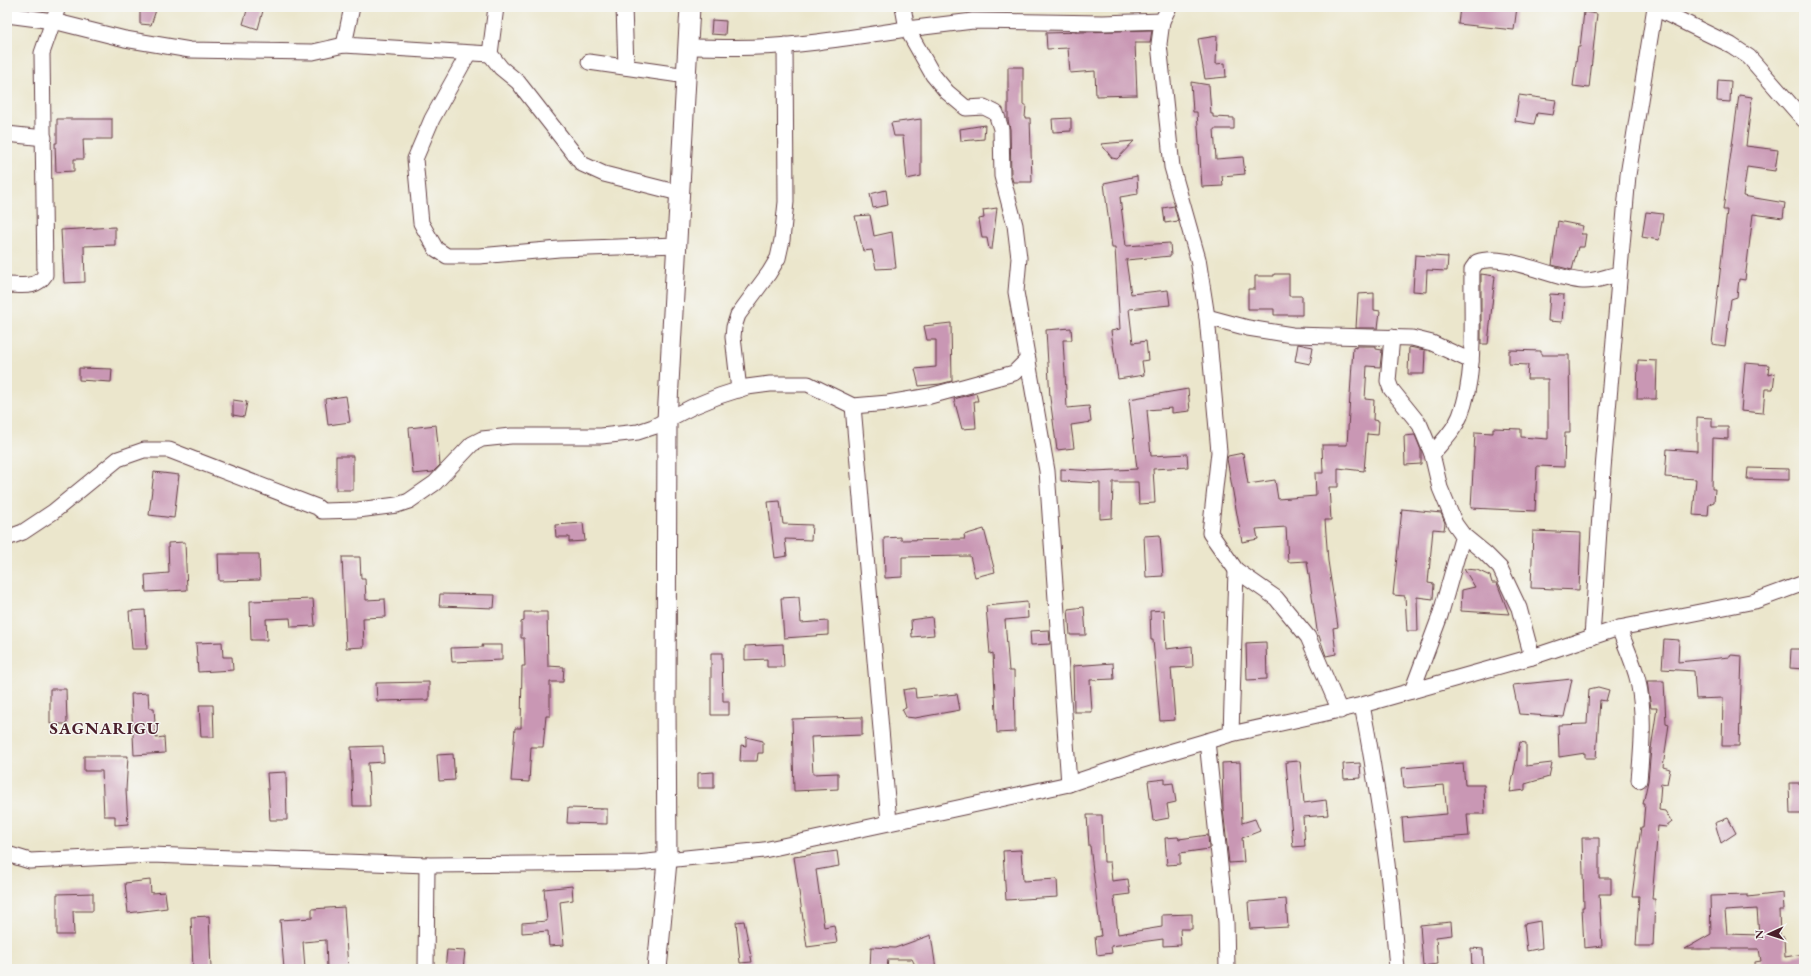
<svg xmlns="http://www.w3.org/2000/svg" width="1811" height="976" font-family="'EB Garamond',serif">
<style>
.building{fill:#c997b4;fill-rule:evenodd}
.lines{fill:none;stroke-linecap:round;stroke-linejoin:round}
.minor-casing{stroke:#623d43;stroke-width:17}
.tertiary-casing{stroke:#623d43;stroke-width:21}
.minor{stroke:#fff;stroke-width:15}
.tertiary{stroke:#fff;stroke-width:19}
.labels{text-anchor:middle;stroke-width:3;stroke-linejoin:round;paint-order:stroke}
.district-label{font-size:17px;font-weight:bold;letter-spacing:1px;fill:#4a1f2b;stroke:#f6f6f2}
</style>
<rect width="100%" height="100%" fill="#f6f6f2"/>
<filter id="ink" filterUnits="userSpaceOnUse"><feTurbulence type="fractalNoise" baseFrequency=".025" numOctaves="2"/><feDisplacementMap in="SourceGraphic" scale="8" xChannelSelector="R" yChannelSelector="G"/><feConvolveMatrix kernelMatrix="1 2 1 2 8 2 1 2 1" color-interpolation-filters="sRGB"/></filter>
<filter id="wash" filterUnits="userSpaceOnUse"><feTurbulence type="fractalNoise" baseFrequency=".012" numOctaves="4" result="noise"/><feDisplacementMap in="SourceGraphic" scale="16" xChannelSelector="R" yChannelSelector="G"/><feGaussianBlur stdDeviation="0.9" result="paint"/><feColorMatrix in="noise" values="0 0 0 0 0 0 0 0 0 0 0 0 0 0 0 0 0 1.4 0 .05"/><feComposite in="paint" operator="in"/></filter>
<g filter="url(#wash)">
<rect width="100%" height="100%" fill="#ebe6cc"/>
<g id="blocks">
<g class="building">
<polygon points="140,7 157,7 151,25 140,24"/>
<polygon points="248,7 264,7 258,29 243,24"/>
<polygon points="1460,7 1502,9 1502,7 1517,7 1514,30 1458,24"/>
<polygon points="1584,12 1597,14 1589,88 1573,86 1578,47 1580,47"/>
<polygon points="712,20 726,21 725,35 711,34"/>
<polygon points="1152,30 1150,43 1135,43 1137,95 1096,96 1095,71 1070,73 1068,48 1047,49 1046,33"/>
<polygon points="1217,36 1216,64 1225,63 1226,77 1205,79 1198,39"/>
<polygon points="1008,67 1023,67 1023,105 1026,105 1025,118 1030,118 1032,182 1013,182 1011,175 1010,129 1008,120"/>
<polygon points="1718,80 1731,81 1730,102 1717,101"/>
<polygon points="1191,82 1209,85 1211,114 1213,114 1213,117 1234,118 1234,129 1214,129 1216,159 1243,157 1245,174 1222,176 1223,186 1202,187 1197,112 1193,112"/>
<polygon points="1519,95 1556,100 1553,115 1537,113 1534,124 1515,121"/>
<polygon points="1739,95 1752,97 1746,146 1778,150 1775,171 1747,167 1743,196 1785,203 1783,218 1753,214 1745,280 1739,279 1737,297 1731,299 1725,346 1712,344 1727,210 1723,210"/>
<polygon points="1071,118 1071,131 1053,132 1052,119"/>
<polygon points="57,119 112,119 112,139 83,139 84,159 74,159 74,171 56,172 55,143 57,143"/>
<polygon points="921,119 921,176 907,179 903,136 894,136 891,123"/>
<polygon points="985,125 984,139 961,141 960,129"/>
<polygon points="1134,141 1117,159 1112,158 1101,144"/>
<polygon points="1137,176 1138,194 1120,197 1126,246 1170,243 1171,256 1126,260 1131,294 1168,290 1170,305 1129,309 1133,343 1146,341 1148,360 1142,361 1144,375 1118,379 1111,331 1120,329 1115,248 1112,248 1104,183"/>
<polygon points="886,190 888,205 873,208 870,194"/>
<polygon points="1174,206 1178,221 1165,223 1163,208"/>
<polygon points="997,208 992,249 989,249 987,238 982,238 979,219 984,218 983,210"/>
<polygon points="1646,212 1663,214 1659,240 1642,237"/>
<polygon points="870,215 874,236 892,232 896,268 876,269 872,250 863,251 855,216"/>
<polygon points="1558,221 1583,226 1581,234 1586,234 1584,247 1578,247 1572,270 1552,265"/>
<polygon points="115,227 115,245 84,246 85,282 64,283 61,230"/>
<polygon points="1415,255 1448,257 1447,271 1427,270 1426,292 1413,291"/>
<polygon points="1274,274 1289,274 1289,296 1302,296 1302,315 1274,315 1274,309 1248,309 1248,289 1255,289 1255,276 1274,276"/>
<polygon points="1481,274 1495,276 1488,344 1481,344"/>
<polygon points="1374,293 1374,310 1380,311 1378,328 1356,328 1358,294"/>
<polygon points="1550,294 1564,295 1562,322 1548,321"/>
<polygon points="951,323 952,381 940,384 919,386 915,369 936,367 936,340 927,340 924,326"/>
<polygon points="1071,328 1072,340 1063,340 1067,408 1089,406 1091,422 1071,425 1074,448 1057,450 1050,398 1046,330"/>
<polygon points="1298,344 1313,347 1310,364 1295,361"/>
<polygon points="1356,346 1376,346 1376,349 1382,350 1380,367 1367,366 1365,399 1374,400 1373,420 1379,421 1378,435 1367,434 1364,471 1338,468 1338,487 1329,487 1331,520 1325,520 1328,561 1338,627 1333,628 1336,654 1326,656 1317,630 1307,561 1288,562 1286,527 1256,529 1258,539 1242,542 1227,459 1228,456 1243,453 1248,484 1275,480 1278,499 1316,496 1315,473 1323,473 1322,445 1347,445 1353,347 1356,348"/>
<polygon points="1409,347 1425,350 1424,374 1408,374"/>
<polygon points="1509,350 1541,351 1541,355 1569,355 1570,433 1565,433 1564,467 1537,466 1535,511 1471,508 1475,432 1493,433 1493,428 1521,429 1521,437 1548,439 1548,379 1527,379 1528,365 1509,364"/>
<polygon points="1638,360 1657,361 1656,399 1637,399"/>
<polygon points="1745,363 1769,365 1768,375 1775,373 1773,389 1765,389 1763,413 1741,411"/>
<polygon points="79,368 112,369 111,382 79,380"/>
<polygon points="1188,389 1190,411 1172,413 1172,408 1147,410 1151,456 1187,454 1188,467 1153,469 1155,503 1139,504 1138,482 1113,482 1112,518 1100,519 1100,483 1061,481 1061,469 1095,471 1137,469 1129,399"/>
<polygon points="976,393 978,401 974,401 976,428 962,429 954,399"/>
<polygon points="346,396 350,422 328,425 325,399"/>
<polygon points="233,400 247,402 244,417 233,415"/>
<polygon points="1697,417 1712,418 1712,427 1728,427 1728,439 1713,438 1712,489 1715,489 1714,502 1709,504 1708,516 1693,515 1696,479 1665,477 1667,449 1697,451"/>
<polygon points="436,425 440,465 433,472 413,474 409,428"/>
<polygon points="1415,435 1421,450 1421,464 1405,465 1404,436"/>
<rect x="336" y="456" width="17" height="34"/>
<polygon points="1748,468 1789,469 1789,480 1747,479"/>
<polygon points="154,472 179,475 174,518 149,515"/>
<polygon points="780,501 783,524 812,525 811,540 785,539 787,556 775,558 768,502"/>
<polygon points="1402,509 1441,513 1445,523 1444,530 1433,529 1428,583 1434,584 1433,599 1417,597 1418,631 1407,631 1405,596 1393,595"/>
<polygon points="583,523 585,541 569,542 569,537 556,537 555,525"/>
<polygon points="984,529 995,572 975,577 970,556 902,557 902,577 885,578 884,538 901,537 901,540 965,539 964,535"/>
<polygon points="1533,531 1581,533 1579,590 1531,588"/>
<polygon points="1160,535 1163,576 1146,577 1144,536"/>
<polygon points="185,542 187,590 146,592 145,575 169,573 168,543"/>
<polygon points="218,554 259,554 260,580 219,581"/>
<polygon points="342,557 360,557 361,579 365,579 366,600 385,599 386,617 363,618 364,647 346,648"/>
<polygon points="1464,569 1477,570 1490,576 1492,583 1497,583 1509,614 1461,611 1462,590 1475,587"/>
<polygon points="440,594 495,595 494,608 439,606"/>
<polygon points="799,597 801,623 828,621 828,635 784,638 781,598"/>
<polygon points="313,599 315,626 291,627 290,618 266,619 267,640 251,640 250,601"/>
<polygon points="1027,602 1028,618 1005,620 1009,671 1014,671 1015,732 997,733 993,653 990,654 986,606"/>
<polygon points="1084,607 1086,635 1070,635 1068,609"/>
<polygon points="145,610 147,649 132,649 129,611"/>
<polygon points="1164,610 1166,649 1192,646 1193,667 1171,668 1175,720 1160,721 1153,640 1151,640 1150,611"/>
<polygon points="524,612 547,612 548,666 564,667 563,682 550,682 550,716 546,716 543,747 531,747 529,782 511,781 515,728 521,728 522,666 525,666 524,638 521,638 521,622 524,621"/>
<polygon points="932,617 934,635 912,637 911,620"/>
<polygon points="1049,630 1050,644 1031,645 1030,631"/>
<polygon points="1664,639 1679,640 1678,662 1730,657 1731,655 1742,656 1739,746 1722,746 1723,698 1696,699 1694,671 1662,669"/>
<polygon points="222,642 223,657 232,657 233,670 198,672 196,643"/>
<polygon points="1266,642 1267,679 1247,680 1246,643"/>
<polygon points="783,644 784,667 767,667 767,659 745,660 745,646"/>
<polygon points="482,645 502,645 502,660 452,662 451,648 483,647"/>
<polygon points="1791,649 1804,649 1804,669 1790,668"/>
<polygon points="711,653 722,653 723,701 729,701 729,715 711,715"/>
<polygon points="1113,663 1114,679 1090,680 1092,712 1074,712 1073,666"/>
<polygon points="1572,679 1564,717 1519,714 1513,685"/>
<polygon points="1647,681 1664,681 1666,723 1669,724 1663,767 1670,769 1667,784 1661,783 1659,810 1665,811 1672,822 1666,827 1658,826 1652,899 1655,899 1653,946 1636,946 1639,896 1632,896 1641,827 1643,827 1645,804 1643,804 1648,781 1651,749 1657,708 1651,708"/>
<polygon points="429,682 429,700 377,701 376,683"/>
<polygon points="1598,687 1609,690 1606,701 1600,700 1596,758 1585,758 1585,753 1559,757 1558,725 1587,724 1589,689"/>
<polygon points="915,688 916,698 957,694 960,710 915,718 906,717 902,709 906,708 903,690"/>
<polygon points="50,689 66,689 67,724 50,724"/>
<polygon points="148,693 149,708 154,708 156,738 164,737 165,753 134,755 131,694"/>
<polygon points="199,705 213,705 214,737 201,737"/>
<polygon points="862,717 862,735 811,737 813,774 838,773 838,789 794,791 792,719"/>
<polygon points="746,737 763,741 763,753 758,753 757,761 740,761 741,745 746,746"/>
<polygon points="1520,742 1526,743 1526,766 1552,763 1549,777 1525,784 1525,790 1510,792"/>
<polygon points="383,746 384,762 368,763 370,806 353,806 351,747"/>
<polygon points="453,754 455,780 439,781 437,755"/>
<polygon points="84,756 128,756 126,790 128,824 115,825 115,816 104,816 102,771 84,771"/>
<polygon points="1300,761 1304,803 1326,800 1328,815 1303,817 1305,846 1293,847 1286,762"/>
<polygon points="1240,762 1242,823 1255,819 1260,831 1242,838 1244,862 1229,863 1223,809 1222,763"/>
<polygon points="1360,763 1361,778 1344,779 1343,764"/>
<polygon points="1463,763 1465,785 1484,785 1485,814 1467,814 1469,836 1404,841 1402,818 1447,814 1444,785 1404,788 1402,768"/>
<polygon points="286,772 287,820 270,820 267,773"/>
<polygon points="714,772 714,788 698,788 698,773"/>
<polygon points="1165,779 1165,784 1173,783 1176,802 1167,804 1169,818 1153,821 1148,781"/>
<polygon points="1789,783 1804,783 1803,814 1790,814"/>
<polygon points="568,808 607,809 607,824 567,823"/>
<polygon points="1087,815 1102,815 1104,862 1110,862 1112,881 1128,879 1130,894 1114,896 1118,934 1162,927 1162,915 1192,914 1192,929 1180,929 1181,945 1163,946 1163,939 1111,946 1112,953 1097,955 1095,937 1101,936 1090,846 1089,846"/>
<polygon points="1728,818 1736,833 1721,843 1715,823"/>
<polygon points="1208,835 1209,849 1180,853 1180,864 1167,865 1165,838 1178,837 1179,839"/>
<polygon points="1582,838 1599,838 1599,878 1611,878 1611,894 1599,894 1602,946 1584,948 1582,907 1584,907"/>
<polygon points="1021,850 1023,881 1057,879 1058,897 1006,900 1003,851"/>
<polygon points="837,851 839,866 816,870 824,927 834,925 837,943 807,947 794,857"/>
<polygon points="150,880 151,893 165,892 167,908 128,913 125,883"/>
<polygon points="572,886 573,900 560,902 564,945 549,946 548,931 522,933 522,923 547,921 544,889"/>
<polygon points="93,893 93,911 73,911 74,935 57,935 57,894"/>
<path d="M1783 893 1784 910H1779L1780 937H1784L1785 957 1804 954V969H1755V962L1761 961 1759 949H1685L1711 934 1710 896 1748 895V897ZM1757 909 1759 935 1727 934 1725 911Z"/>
<polygon points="1286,899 1288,927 1250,929 1248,902"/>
<polygon points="344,907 348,969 327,969 326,940 303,942 305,969 284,969 280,920 312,918 312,909"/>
<polygon points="209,916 211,969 193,969 191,917"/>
<polygon points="744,921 752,962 740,963 736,922"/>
<polygon points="1540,921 1542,948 1527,951 1524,924"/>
<polygon points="1451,922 1452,935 1436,937 1438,964 1423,966 1420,925"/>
<polygon points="931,935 936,969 917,969 912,959 888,959 887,969 870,969 871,947 895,948"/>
<polygon points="1471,948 1483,949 1484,969 1472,969"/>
<polygon points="447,950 465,951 463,969 445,969"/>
</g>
</g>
</g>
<g filter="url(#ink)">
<use href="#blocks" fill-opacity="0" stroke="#623d43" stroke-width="1"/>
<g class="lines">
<defs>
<g id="minor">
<polyline points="496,7 490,54 501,68 518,82 582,164 604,174 679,193"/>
<polyline points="624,7 626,67"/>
<polyline points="903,7 907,29 973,21 1103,23 1162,21 1159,44 1172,167 1198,259 1207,317 1219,452 1210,533 1236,570 1276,598 1308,637 1340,711"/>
<polyline points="1655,8 1731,45 1749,57 1804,120"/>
<polyline points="7,15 53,21 125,39 190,50 313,52 344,45 490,54"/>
<polyline points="1162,21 1169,7"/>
<polyline points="344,45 352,7"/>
<path d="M688 47C711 47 735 48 758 47 809 45 858 36 907 29L933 75 947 92 966 108 984 107 996 113 1001 129 1002 176 1015 225 1019 258 1016 292 1047 471 1069 784"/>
<polyline points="468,54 432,119 415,159 421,223 436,249 447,256 479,256 559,249 677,245"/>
<polyline points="589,62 687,76"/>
<polyline points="7,134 44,138"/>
<path d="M7 285C22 285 36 289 45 275L42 53 58 7"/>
<polyline points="1207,317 1248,328 1292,335 1412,338 1432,343 1471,361"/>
<polyline points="1392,337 1388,381 1391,389 1420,425 1432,454 1440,488 1455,524 1463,535 1485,553 1500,568 1519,608 1532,657"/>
<polyline points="739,390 733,337 734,327 738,315 769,273 778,258 782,240 786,202 785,45"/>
<polyline points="853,406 889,822"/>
<path d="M1432 454C1442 442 1454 431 1460 416 1477 374 1471 315 1472 269L1477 262C1504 252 1553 279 1583 281 1594 282 1608 276 1619 274"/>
<polyline points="7,538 23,532 53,512 118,459 144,450 169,450 317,507 322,511 358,510 397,505 409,501 435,483 472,444 482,439 511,436 601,436 638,432 653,427 692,407 719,396 747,387 770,384 808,384 853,406 888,403 930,396 1014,373 1028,359"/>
<path d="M1619 628C1625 645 1634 663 1638 681 1645 714 1642 747 1639 780"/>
<polyline points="1592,637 1603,469 1628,175 1655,7"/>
<polyline points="1412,691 1440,616 1463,535"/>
<path d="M1362 705C1379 793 1391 880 1397 969"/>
<polyline points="1231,734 1236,570"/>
<polyline points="1207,741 1226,922 1227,969"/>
<polyline points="7,854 30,861 151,855 427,865 637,863 764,850 1069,784 1132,763 1231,734 1362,705 1532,657 1619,628 1755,601 1804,583"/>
<polyline points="426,969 427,865"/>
</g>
<polyline id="tertiary" points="657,969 667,861 666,705 667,420 690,7"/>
</defs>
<use href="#minor" class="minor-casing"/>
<use href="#tertiary" class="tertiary-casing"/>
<use href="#minor" class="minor"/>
<use href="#tertiary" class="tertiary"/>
</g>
</g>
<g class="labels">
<g class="district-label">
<text x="105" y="734">SAGNARIGU</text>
</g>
</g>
<rect width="1811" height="976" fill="none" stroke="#f6f6f2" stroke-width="24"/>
<g transform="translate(1769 934) rotate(267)" stroke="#f6f6f2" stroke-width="3" paint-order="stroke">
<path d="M0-3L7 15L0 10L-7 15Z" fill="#4a1f2b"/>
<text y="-6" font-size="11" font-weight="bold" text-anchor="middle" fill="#4a1f2b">N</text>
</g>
</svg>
